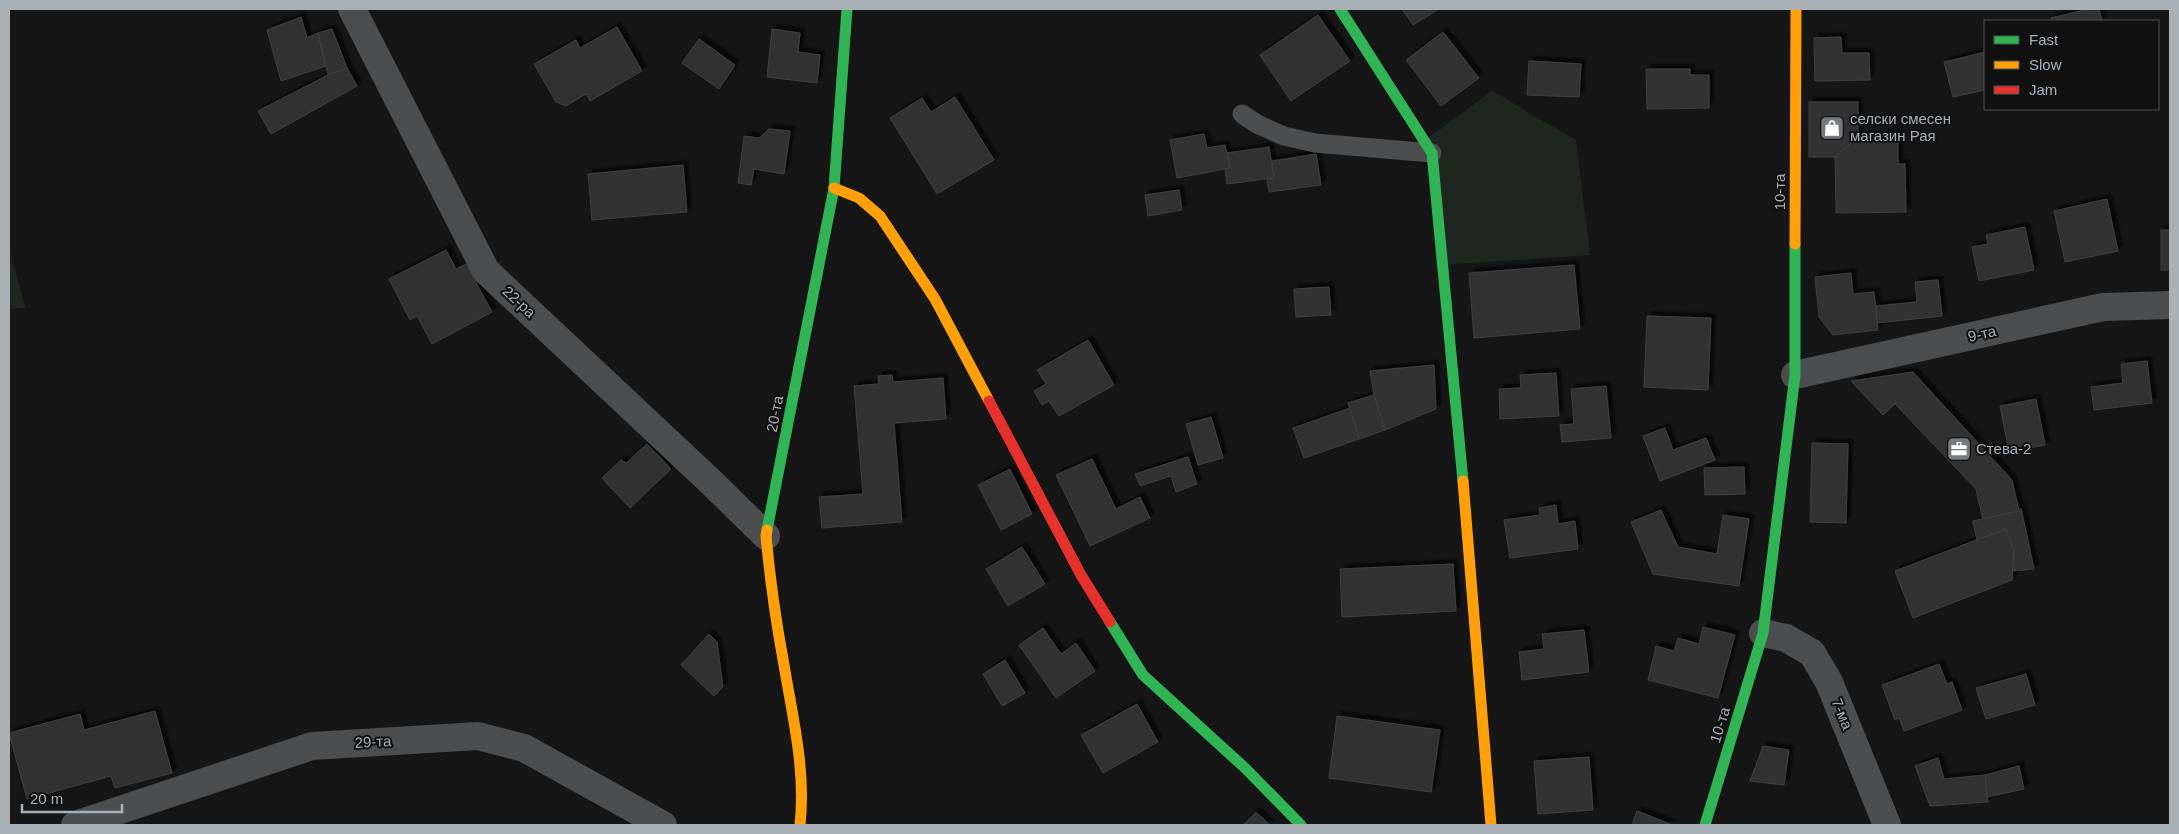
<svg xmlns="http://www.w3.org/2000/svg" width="2179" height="834" font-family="Arial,sans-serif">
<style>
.green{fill:#1f251f}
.building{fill:#313132;stroke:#3f4143;filter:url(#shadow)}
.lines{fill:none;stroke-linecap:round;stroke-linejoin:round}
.lane{stroke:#4b4d4f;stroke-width:19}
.street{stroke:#4b4d4f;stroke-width:28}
.fast{stroke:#30b455;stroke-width:11}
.slow{stroke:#ff9f0a;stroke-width:11}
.jam{stroke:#e5322d;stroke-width:11}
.labels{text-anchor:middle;stroke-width:4;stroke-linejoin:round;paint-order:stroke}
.poi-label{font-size:15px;fill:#a9b0b6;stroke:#111112;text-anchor:start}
.street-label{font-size:15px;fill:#a9b0b6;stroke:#111112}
</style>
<defs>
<filter id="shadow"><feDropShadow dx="4.5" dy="-4.5" stdDeviation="1" flood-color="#0009"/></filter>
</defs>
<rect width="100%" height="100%" fill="#161617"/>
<g class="green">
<polygon points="1492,91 1576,140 1590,255 1443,265 1424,141"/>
<polygon points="9,250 26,308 9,309"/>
</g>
<g class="building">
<polygon points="1402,9 1439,9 1413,25"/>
<polygon points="2089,9 2099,9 2102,21 2052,21 2051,18"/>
<polygon points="1318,15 1350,61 1291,101 1260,55"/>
<polygon points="301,17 307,38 318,33 326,66 281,81 267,30"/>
<polygon points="617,27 642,71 590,101 586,94 566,106 556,102 534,64 576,40 580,48"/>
<polygon points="332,29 347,68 328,75 318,33"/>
<polygon points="772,29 800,33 798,52 820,55 817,83 767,77"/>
<polygon points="1443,32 1479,78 1441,106 1406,60"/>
<polygon points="1841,37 1842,53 1869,53 1870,80 1815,81 1814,38"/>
<polygon points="699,39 735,65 719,89 682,63"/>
<polygon points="1985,52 1985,90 1953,97 1944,62"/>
<polygon points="1529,61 1581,64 1579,97 1527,95"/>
<polygon points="347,68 357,86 271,134 258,111 328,75"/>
<polygon points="1646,69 1690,69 1690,75 1709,75 1709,108 1647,109"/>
<polygon points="955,97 994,160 937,194 890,118 922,98 931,112"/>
<polygon points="1809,102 1858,102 1858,137 1835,157 1809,157"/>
<polygon points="769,129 790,131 784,174 754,169 751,185 738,183 744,136 759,138"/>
<polygon points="1204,134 1207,148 1225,145 1230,168 1177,178 1170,140"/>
<polygon points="1898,136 1898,164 1905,164 1906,212 1836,213 1835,157 1858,137"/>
<polygon points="1269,147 1274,178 1227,184 1225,169 1230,168 1227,153"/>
<polygon points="1316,154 1321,185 1269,192 1267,179 1274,178 1272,161"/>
<polygon points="683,165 687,212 592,220 588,174"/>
<polygon points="1179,190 1182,210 1148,216 1145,195"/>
<polygon points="2107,199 2118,251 2065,262 2054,211"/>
<polygon points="2025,227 2034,270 1979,281 1972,247 1988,244 1986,235"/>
<rect x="2161" y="230" width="9" height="40"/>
<polygon points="446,250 456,269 466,264 492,312 432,344 417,316 410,320 389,279"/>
<polygon points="1574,265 1580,329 1474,338 1469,273"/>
<polygon points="1851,273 1853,294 1874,292 1878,330 1833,335 1819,317 1815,277"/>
<polygon points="1938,280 1942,316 1877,323 1876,306 1917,302 1915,282"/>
<polygon points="1329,287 1331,315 1296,317 1294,289"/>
<polygon points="1647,316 1711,318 1708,390 1644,387"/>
<polygon points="1088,340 1114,385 1059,416 1049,401 1042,405 1034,391 1046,384 1037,370"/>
<polygon points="2147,361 2152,403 2094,410 2091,387 2123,383 2121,364"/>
<polygon points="1434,365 1436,409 1385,430 1374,395 1370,371"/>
<polygon points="1913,372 2012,480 2019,511 1983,520 1976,489 1895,404 1883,415 1851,381"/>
<polygon points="1556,373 1559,416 1500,419 1499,389 1521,388 1520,375"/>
<polygon points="892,375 893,382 943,378 946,419 894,423 902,522 822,528 819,497 863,494 854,386 879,384 878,376"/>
<polygon points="1606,386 1611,438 1562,442 1560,425 1574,424 1571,389"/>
<polygon points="1374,395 1385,430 1359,439 1348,403"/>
<polygon points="2036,399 2045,445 2009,452 2000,406"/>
<polygon points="1350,408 1359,439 1304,458 1293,428"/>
<polygon points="1211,417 1223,458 1198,465 1186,424"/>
<polygon points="1665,428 1673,450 1706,438 1715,460 1660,481 1643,436"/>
<polygon points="1812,443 1848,444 1846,523 1810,522"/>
<polygon points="647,444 671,469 630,508 602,478 621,460 626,463"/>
<polygon points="1188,457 1197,484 1176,492 1171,476 1140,486 1135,474"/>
<polygon points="1092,459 1116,509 1140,497 1150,518 1090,546 1056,475"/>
<polygon points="1744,467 1745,494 1705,495 1704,468"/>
<polygon points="1010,469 1032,514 1001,530 978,485"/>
<polygon points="1556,505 1558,524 1575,521 1578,549 1510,558 1504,520 1540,515 1539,508"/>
<polygon points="2021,508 2034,569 2012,571 2014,550 2005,529 1977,540 1973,521 2019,511"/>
<polygon points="1661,510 1678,547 1717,554 1723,515 1749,519 1739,586 1653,574 1631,522"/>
<polygon points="2005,529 2014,550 2012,580 1913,618 1895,571"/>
<polygon points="1022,547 1045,584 1008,606 986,569"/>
<polygon points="1453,564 1456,611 1342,617 1340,569"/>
<polygon points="1703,627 1735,635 1718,698 1648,680 1656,646 1674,651 1678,638 1699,644"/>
<polygon points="1043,628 1061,654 1076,643 1095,671 1056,698 1019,645"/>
<polygon points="1584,630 1589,672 1522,680 1519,652 1544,649 1542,634"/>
<polygon points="709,634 717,642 723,687 714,696 681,665"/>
<polygon points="1005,660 1025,693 1002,706 983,674"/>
<polygon points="1939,664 1947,684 1952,682 1962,710 1904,731 1899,718 1895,720 1882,685"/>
<polygon points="2026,674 2035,705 1986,719 1976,688"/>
<polygon points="1137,704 1158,742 1103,773 1081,735"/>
<polygon points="155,711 172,773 115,788 111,776 27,799 9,733 80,714 84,730"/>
<polygon points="1337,716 1440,730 1431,792 1329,778"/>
<polygon points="1763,746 1789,750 1784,785 1750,781"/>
<polygon points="1589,757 1593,810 1538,814 1534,761"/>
<polygon points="1938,758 1944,779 1985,775 1988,802 1930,806 1915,766"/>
<polygon points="2019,766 2024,789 1987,797 1985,775"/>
<polygon points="1637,811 1673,825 1632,825"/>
<polygon points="1256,812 1270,825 1243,825"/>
</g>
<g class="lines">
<polyline class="lane" points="1242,114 1257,124 1284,136 1315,143 1432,153"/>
<g class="street">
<polyline points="352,9 486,271 713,484 766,536"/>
<polyline points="1795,375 2103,307 2170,305"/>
<polyline points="1763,633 1786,638 1812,653 1829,682 1887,825"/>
<polyline points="75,825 312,746 478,736 524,748 663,825"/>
</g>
<g class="fast">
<polyline points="1340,9 1432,153 1463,481"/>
<polyline points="767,530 834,188 847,9"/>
<polyline points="1110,622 1143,675 1245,768 1301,825"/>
<polyline points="1705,825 1763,633 1795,375 1795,244"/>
</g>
<g class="slow">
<polyline points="834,188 859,198 880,216 935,299 989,401"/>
<polyline points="1795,244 1796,9"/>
<polyline points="1463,481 1491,825"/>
<path d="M767 530 766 536C770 580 776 622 784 665 793 719 806 771 800 825"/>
</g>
<polyline class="jam" points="989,401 1081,575 1110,622"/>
</g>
<defs>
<symbol id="shop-square" viewBox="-11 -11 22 22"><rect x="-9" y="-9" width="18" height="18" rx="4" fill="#767a7e" stroke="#111112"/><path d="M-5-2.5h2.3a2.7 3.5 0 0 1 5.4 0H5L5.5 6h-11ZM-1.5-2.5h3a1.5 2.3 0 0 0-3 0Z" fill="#fff"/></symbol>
<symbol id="office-square" viewBox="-11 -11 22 22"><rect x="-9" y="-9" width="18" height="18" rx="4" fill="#767a7e" stroke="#111112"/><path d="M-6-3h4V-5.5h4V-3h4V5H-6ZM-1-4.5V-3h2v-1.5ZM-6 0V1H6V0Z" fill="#fff"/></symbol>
</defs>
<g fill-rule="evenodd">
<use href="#shop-square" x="1818" y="114" width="28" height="28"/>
<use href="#office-square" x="1945" y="435" width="28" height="28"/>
</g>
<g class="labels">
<g class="poi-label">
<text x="1850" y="124">селски смесен<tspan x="1850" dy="17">магазин Рая</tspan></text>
<text x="1976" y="454">Стева-2</text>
</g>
<g class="street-label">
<text transform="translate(1780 192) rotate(-90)" y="5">10-та</text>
<text transform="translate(519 302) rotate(43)" y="5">22-ра</text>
<text transform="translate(1982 334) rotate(-13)" y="5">9-та</text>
<text transform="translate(775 414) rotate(-79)" y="5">20-та</text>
<text transform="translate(1842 714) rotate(68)" y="5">7-ма</text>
<text transform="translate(1720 725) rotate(-73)" y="5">10-та</text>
<text transform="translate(373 742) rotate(-3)" y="5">29-та</text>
</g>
</g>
<rect width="2179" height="834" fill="none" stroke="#a9b0b6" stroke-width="20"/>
<rect x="1984" y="20" width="175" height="90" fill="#111112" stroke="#4e5154"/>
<rect x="1994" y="36" width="25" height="8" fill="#30b455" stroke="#4e5154"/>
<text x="2029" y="45" font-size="15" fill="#a9b0b6">Fast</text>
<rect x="1994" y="61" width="25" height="8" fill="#ff9f0a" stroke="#4e5154"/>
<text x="2029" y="70" font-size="15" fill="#a9b0b6">Slow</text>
<rect x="1994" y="86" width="25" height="8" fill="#e5322d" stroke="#4e5154"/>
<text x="2029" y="95" font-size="15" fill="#a9b0b6">Jam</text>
<path d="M22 804v8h100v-8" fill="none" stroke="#a9b0b6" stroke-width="2.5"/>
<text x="30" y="804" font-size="15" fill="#a9b0b6" stroke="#111112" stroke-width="4" paint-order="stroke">20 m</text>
</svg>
